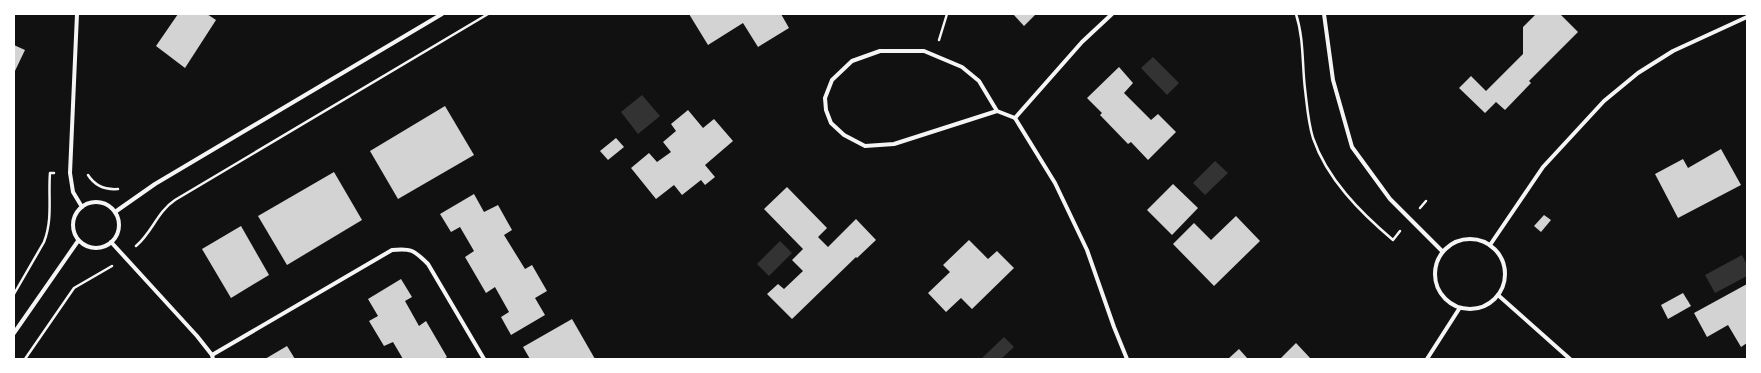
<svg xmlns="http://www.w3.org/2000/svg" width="1761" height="373" font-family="Quicksand,sans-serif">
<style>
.water{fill:#333}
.building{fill:#d3d3d3}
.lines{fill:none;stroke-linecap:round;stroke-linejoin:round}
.path{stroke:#f5f5f5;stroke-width:2.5}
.minor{stroke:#f5f5f5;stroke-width:4}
</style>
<rect width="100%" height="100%" fill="#111"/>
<g class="water">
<polygon points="1153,57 1179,83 1167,95 1141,68"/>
<polygon points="642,95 660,116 638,134 621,112"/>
<polygon points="1215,161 1228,173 1205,195 1193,183"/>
<polygon points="780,241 792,253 769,276 757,264"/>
<polygon points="1742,255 1747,265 1747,276 1715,293 1705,275"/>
<polygon points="1004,337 1014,347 1001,359 981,359"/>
</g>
<g class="building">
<polygon points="178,14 207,14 216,20 185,68 156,46"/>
<polygon points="689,14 781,14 789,28 758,47 743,23 708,45"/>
<polygon points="1013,14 1036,14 1024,26"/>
<polygon points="1536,14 1560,14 1578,32 1529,81 1531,83 1505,110 1496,102 1485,113 1459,88 1471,76 1486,91 1523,54 1523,27"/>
<polygon points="14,45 25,50 14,73"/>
<polygon points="1119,67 1133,83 1124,93 1151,120 1158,114 1176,132 1148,160 1131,142 1128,144 1100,115 1102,113 1087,98"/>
<polygon points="445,106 474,155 398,199 370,151"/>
<polygon points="688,110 703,128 714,119 733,141 705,165 715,177 705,185 701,180 682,195 674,185 656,199 631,168 649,153 657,162 671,152 663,142 676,131 671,124"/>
<polygon points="616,138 624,147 608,160 600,151"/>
<polygon points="1721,149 1741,185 1678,218 1655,174 1683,159 1688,168"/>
<polygon points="334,172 362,220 287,265 258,216"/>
<polygon points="1173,184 1198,208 1172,235 1147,210"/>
<polygon points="787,187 827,228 818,237 828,247 856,219 876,240 857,258 856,257 792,319 767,294 778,284 784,289 803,271 792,260 803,249 764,209"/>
<polygon points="474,194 484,212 498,205 512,230 504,235 525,269 532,265 547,291 535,298 545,315 511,335 501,317 509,312 495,287 486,293 465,257 474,251 460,227 451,232 440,214"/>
<polygon points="1544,215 1551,220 1541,232 1534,226"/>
<polygon points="1236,216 1260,241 1214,286 1173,244 1194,223 1211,240"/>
<polygon points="241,226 269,275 231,298 202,249"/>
<polygon points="969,240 988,259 997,251 1014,268 972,309 961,298 946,312 928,293 950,272 943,265"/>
<polygon points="401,279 412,297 405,301 419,326 426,321 447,357 444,359 403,359 393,342 384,346 369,321 378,316 368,299"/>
<polygon points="1747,284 1747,343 1741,347 1728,325 1707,337 1694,313"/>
<polygon points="1683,293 1691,306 1668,319 1661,305"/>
<polygon points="572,319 595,359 530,359 523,347"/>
<polygon points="1296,343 1311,359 1280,359"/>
<polygon points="287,346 295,359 265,359"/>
<polygon points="1239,349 1248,359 1228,359"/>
</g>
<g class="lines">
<g class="path">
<path d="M1296 14C1304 39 1302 64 1305 89 1307 105 1308 122 1313 138 1327 179 1360 212 1393 240L1400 231"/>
<polyline points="939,40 947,14"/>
<path d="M88 175C95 186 105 190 118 189"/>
<polyline points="1420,208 1426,201"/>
<path d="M136 246C152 233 157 212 175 200L488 14"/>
<path d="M14 294 44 242C53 219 48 197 50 173H54"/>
<polyline points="25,359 74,288 112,266"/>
</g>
<g class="minor">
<polyline points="77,14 70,173 73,192 82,207"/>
<polyline points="1324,14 1333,80 1352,147 1390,199 1442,251"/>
<polyline points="997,111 894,144 865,146 844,135 831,123 826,110 825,98 832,80 852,61 880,51 924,51 962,67 979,81 997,111 1015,118 1055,183 1087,250 1114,327 1127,359"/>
<polyline points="1015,118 1082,42 1112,14"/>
<circle cx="96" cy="225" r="23"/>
<polyline points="115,212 155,184 442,14"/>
<circle cx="1470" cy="274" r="35"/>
<polyline points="111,242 197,336 212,355 213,359"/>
<polyline points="1490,245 1543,167 1604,101 1638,73 1673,51 1747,17"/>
<polyline points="1498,295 1570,359"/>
<polyline points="14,333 78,241"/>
<path d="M212 355 392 250C411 248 414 250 428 264L484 359"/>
<polyline points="1427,359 1459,309"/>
</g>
</g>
<rect width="1761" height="373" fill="none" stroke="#ffffff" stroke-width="30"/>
</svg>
